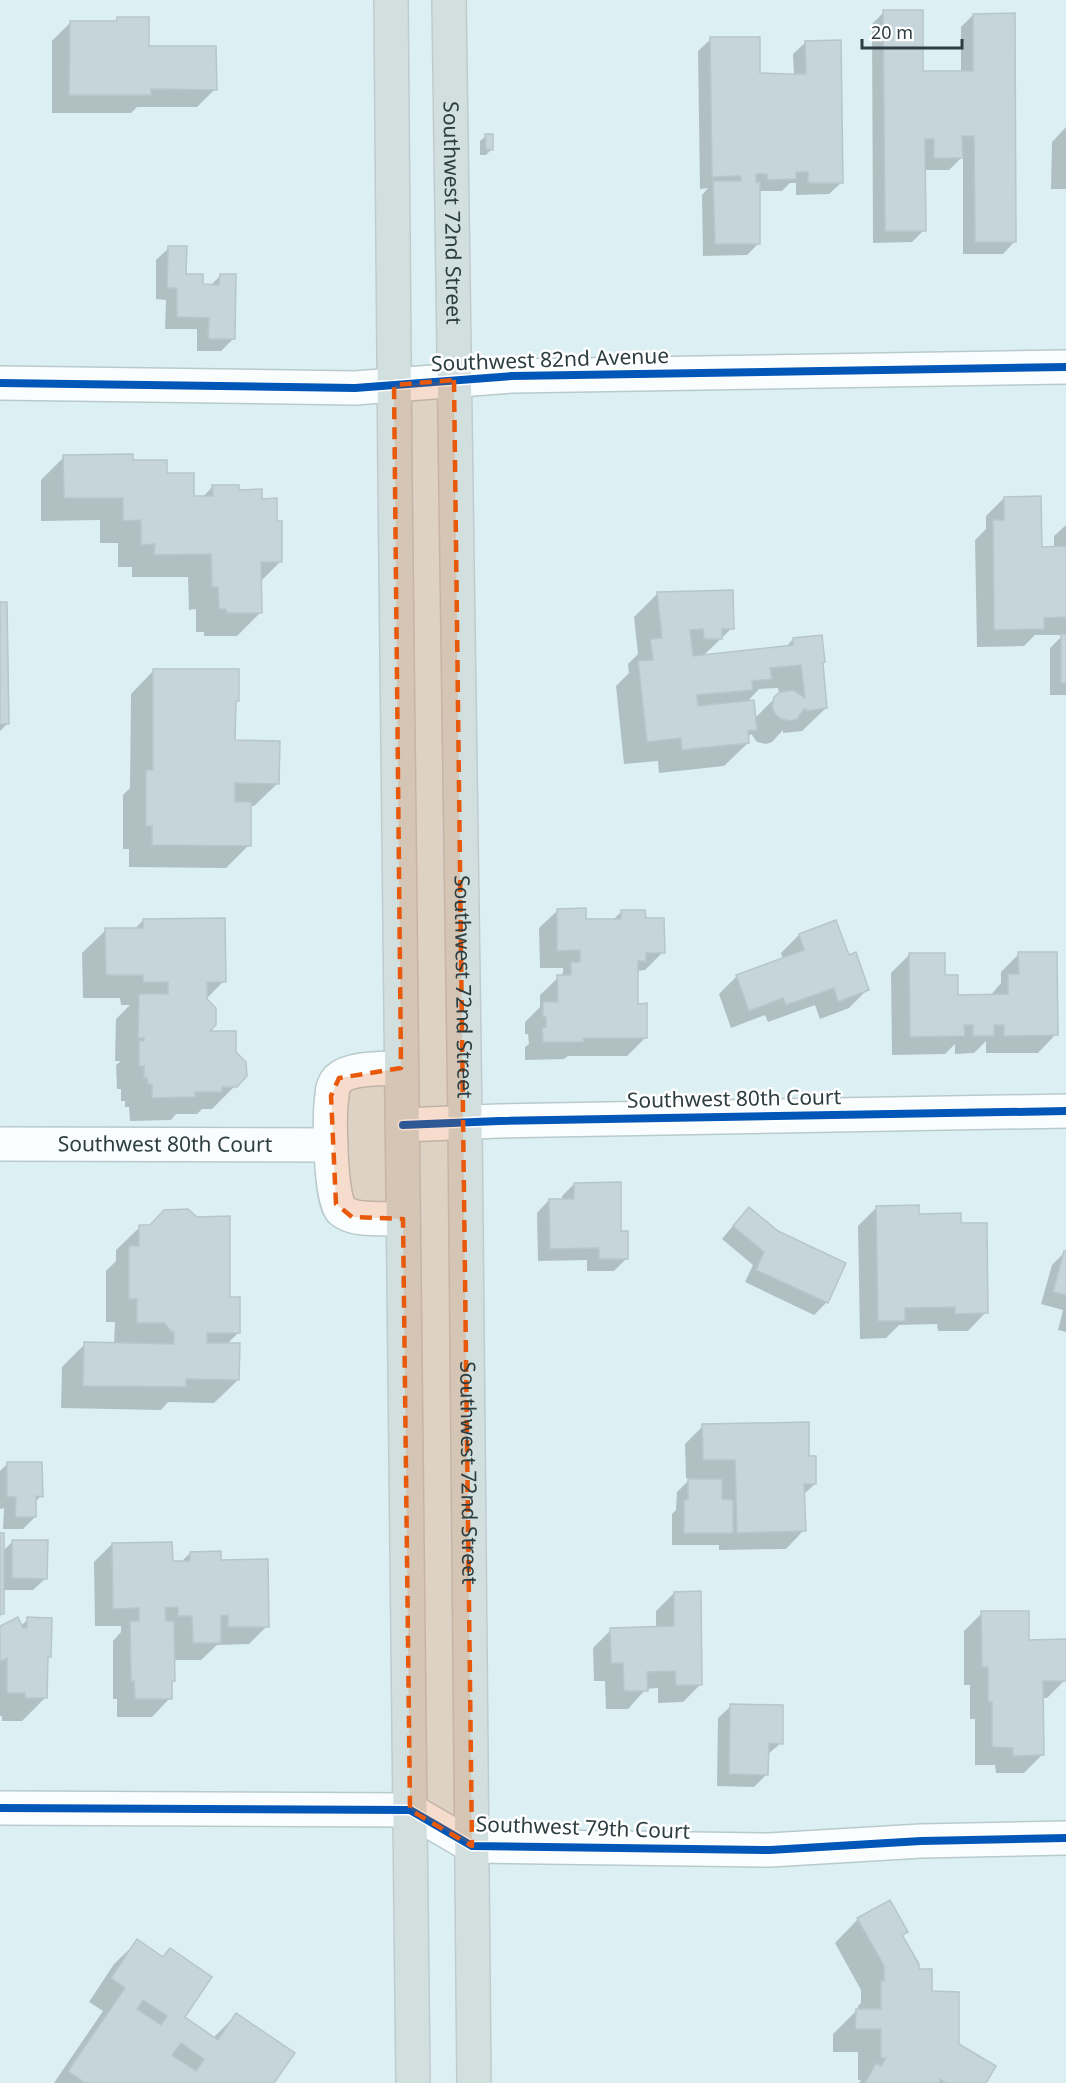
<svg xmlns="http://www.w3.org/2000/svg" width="1066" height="2083" font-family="'Noto Sans',sans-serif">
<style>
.shadow{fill:#0003;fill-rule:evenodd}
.building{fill:#c5d5da;stroke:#b6c6cb;stroke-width:1.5;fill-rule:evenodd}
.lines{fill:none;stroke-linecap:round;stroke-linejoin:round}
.minor-casing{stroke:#b8cacc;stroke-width:36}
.major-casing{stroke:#c0cbce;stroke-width:36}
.minor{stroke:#fafdfd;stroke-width:33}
.major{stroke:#d1e0df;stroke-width:33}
.cycleway-casing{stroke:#fff;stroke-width:11}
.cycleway{stroke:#0057b8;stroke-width:8}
.marked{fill:#e8590c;fill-opacity:0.2;stroke:#e8590c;stroke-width:4.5;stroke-dasharray:12 8;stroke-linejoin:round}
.labels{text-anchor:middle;stroke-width:5;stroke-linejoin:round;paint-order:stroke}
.street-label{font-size:21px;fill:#2c3e41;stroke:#fff}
</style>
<rect width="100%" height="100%" fill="#dcf0f3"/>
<g class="shadow">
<polygon points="884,12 922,73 961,72 961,27 973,15 1015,241 1003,254 963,254 963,156 949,170 924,170 924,230 912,242 873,243 872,24"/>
<polygon points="117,19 147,47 215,89 197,107 137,107 131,113 52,113 52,41 70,23 113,23"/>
<polygon points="711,39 759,74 794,75 793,54 806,42 842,182 829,194 796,195 796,183 790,183 782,191 758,191 759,243 747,255 703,256 702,195 708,188 700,189 698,51"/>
<polygon points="1066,127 1066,189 1051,189 1052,142"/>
<polygon points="486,136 492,149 486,155 480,155 480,141"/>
<polygon points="169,248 185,275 201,286 210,286 220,276 233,339 221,351 197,351 197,329 165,329 166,300 156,299 156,260"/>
<polygon points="64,457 132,462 166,474 193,498 202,498 213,486 238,491 261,500 276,522 281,561 260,582 260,613 237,636 204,636 204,632 196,632 196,609 189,610 188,577 132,577 132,567 118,567 118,543 100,543 100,520 41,521 41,480"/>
<polygon points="1004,498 1041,549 1054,548 1054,536 1066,525 1066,695 1050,695 1050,648 1063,635 1035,635 1024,646 977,647 975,540 986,529 986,516"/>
<path d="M658 593 732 628 703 656 785 648 793 639 821 664 826 708 802 731 783 733V730L772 742 766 744 757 742 751 734 747 738 748 743 724 766 659 773 658 761 624 764 616 686 629 673 628 664 638 654 634 617ZM778 688 779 694 754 719 746 703 759 689Z"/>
<polygon points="0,603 8,723 0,731"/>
<polygon points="154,670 237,700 234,704 234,742 278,783 254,806 250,806 249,845 226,868 129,867 129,849 123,849 123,795 130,788 131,694"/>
<polygon points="558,910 585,921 613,920 621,912 644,920 663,952 645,970 637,971 637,1005 646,1037 627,1056 568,1056 564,1059 525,1060 525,1047 529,1044 528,1034 525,1034 525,1022 540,1007 540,995 563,973 563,968 540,968 539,928"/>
<polygon points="143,920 224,981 206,999 206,1033 235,1053 245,1076 212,1109 202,1109 197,1114 176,1114 171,1120 130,1121 129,1107 125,1107 125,1101 121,1101 121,1089 117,1089 116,1065 121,1061 115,1061 116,1019 130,1005 121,1005 120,998 83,998 82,953 106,930 134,930"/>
<polygon points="799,935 848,957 867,990 849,1008 820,1019 815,1005 768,1022 765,1015 731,1028 719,994 737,976 783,959 781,953"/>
<polygon points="1019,954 1056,1034 1038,1053 986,1053 986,1041 974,1053 955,1054 955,1044 945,1054 892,1055 891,973 909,955 944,976 956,996 990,996 1001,983 1001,972"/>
<polygon points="574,1184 620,1232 627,1258 614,1271 587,1271 587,1260 538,1261 537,1213 549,1200 562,1200 562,1196"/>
<polygon points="876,1208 959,1224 986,1312 968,1331 938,1331 937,1324 899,1325 886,1338 860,1339 858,1226"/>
<polygon points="196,1218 229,1298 239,1332 226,1345 238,1380 214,1403 168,1402 161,1410 61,1408 62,1367 85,1344 114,1344 115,1322 106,1322 106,1271 116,1261 116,1250 140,1227"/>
<polygon points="737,1221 777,1233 844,1264 826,1303 814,1315 745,1282 753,1265 722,1239"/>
<polygon points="1064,1253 1066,1253 1066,1332 1058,1330 1063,1310 1041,1304 1052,1265"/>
<polygon points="703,1426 808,1458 815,1484 803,1495 804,1530 786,1549 719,1550 719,1545 672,1545 672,1514 676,1510 677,1492 691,1478 686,1478 685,1444"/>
<polygon points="8,1463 41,1496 35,1502 35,1517 23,1529 3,1529 4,1508 0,1509 0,1471"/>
<polygon points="0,1534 3,1551 13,1541 46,1578 33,1590 3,1590 3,1613 0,1616"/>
<polygon points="112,1544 171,1563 181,1562 190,1553 220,1562 267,1626 249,1644 217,1645 201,1660 173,1660 174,1680 170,1684 170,1698 152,1717 117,1717 117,1699 113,1699 113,1641 121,1632 121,1626 95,1626 94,1562"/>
<polygon points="674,1593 701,1684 683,1702 658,1703 658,1688 646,1689 628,1709 606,1709 605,1681 594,1681 593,1648 611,1630 656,1628 656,1611"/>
<polygon points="982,1613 1028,1641 1065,1680 1047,1698 1042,1698 1042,1755 1024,1773 996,1773 995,1765 975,1765 975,1719 970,1719 970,1685 964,1685 964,1631"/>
<polygon points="28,1619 50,1656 46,1660 45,1698 22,1721 2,1721 2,1716 0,1716 0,1627 21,1626"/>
<polygon points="731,1706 781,1743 767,1755 767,1774 754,1787 717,1786 718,1718"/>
<polygon points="858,1919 906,1931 901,1936 918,1971 958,2045 984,2083 859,2083 861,2080 858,2080 858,2052 833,2052 833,2034 856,2011 858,2011 858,2006 861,2003 861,1990 835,1943"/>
<polygon points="138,1941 162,1958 170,1950 183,2017 213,2038 236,2015 272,2083 54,2083 103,2011 89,2002 114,1964"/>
</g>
<g class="building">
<polygon points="883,10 923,10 923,71 973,71 973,14 1015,13 1016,242 975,242 974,136 962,136 963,158 934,158 934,139 925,139 926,231 885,231"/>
<polygon points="117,17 149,17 149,46 216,46 217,90 151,89 151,95 69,95 70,21 117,21"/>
<polygon points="710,37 760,37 760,73 788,74 806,74 805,41 841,40 843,183 808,183 808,172 796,172 796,179 767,180 767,174 756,174 756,182 760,182 760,244 715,244 713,181 741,181 740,176 712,177"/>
<polygon points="485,134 493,134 493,150 486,149"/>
<polygon points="168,246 187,246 186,274 203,274 203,284 219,285 220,274 236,274 235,339 208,339 209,318 177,317 177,288 167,288"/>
<polygon points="133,454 133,460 167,460 167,473 194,473 194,496 213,496 212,485 239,485 239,490 262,489 262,499 277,498 277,521 282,521 282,562 261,562 262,613 227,613 226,609 219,609 218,587 212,587 211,554 154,555 155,544 141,545 141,520 123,521 123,498 64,498 63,455"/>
<polygon points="1041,496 1042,547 1066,546 1066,617 1044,618 1044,629 994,630 993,520 1004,520 1004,497"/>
<polygon points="733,590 734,629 722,629 722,639 704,639 703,629 690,630 693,656 793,645 793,638 822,635 825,662 823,663 827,708 806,711 806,709 804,709 797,719 790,721 781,719 775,714 772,706 774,697 780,692 793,690 805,698 801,665 770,668 772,679 752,681 753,690 697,695 698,706 754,700 757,730 748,731 749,743 682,750 681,738 647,742 638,661 653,660 650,639 662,638 657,592"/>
<polygon points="0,602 7,602 9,724 0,724"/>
<rect x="1061" y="634" width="5" height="49"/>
<polygon points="153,669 239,669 239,701 236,701 235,740 280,741 279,784 235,783 235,802 251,802 251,846 152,845 152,826 146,826 146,770 153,770"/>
<polygon points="586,908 586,919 621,919 621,910 645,910 646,918 664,918 665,953 646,953 646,961 638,961 638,1004 647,1003 647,1038 583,1038 584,1042 543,1042 542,1028 546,1027 546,1017 543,1017 543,1002 558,1002 557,975 571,975 571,962 580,962 580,950 557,951 557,909"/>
<polygon points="225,918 226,982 207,982 207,999 216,1008 216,1025 210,1031 236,1031 236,1052 246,1062 247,1076 237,1087 222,1087 222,1092 195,1092 195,1097 152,1098 152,1084 148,1084 147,1078 144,1078 144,1066 139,1066 139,1041 144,1041 144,1038 138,1038 139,994 168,994 168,982 143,982 143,975 106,975 105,928 143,928 143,919"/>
<polygon points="836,920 849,955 856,952 869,990 838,1002 834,988 786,1005 783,998 749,1011 736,975 804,950 799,934"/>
<polygon points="1018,952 1057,952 1058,1035 1004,1036 1004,1025 994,1025 994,1036 973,1036 973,1025 964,1025 965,1036 910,1037 909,953 945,953 945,975 958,975 958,995 1008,994 1008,974 1019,974"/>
<polygon points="621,1182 621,1231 628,1231 628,1259 599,1259 599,1248 550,1249 549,1199 574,1199 574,1183"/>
<polygon points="919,1205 919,1214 961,1213 961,1223 987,1223 988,1313 955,1314 955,1307 905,1308 905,1321 878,1321 876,1206"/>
<polygon points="749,1207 778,1231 846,1263 828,1303 756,1270 764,1252 733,1226"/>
<polygon points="188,1209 197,1217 230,1216 230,1297 240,1297 240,1333 207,1333 207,1343 240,1343 239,1380 186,1379 186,1387 83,1386 84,1342 174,1344 174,1332 172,1332 164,1323 137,1323 137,1299 129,1299 129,1246 139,1246 139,1225 150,1225 164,1210"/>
<polygon points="1064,1251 1066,1251 1066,1295 1053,1292"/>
<polygon points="809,1422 809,1456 816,1456 816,1484 804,1484 806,1531 737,1533 735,1460 703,1460 702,1424"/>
<polygon points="7,1462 42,1462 43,1497 36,1496 36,1517 15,1517 16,1497 7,1497"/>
<polygon points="688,1479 722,1479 722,1499 733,1500 733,1533 684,1533 684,1500 688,1500"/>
<rect x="0" y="1533" width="4" height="81"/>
<polygon points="12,1540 48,1540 47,1579 12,1578"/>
<polygon points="172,1542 173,1561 190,1561 190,1552 221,1551 221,1560 268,1559 269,1627 228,1627 228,1615 221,1616 221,1643 193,1643 192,1616 178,1616 178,1607 165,1608 166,1621 174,1621 175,1681 172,1681 172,1699 135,1699 134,1681 131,1681 130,1621 139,1621 139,1608 113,1609 112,1543"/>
<polygon points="701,1591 702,1685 676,1685 675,1671 647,1672 648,1691 624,1691 623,1663 611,1663 610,1628 674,1626 674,1592"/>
<polygon points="981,1611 1029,1611 1029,1640 1066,1639 1066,1681 1043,1681 1044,1755 1013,1756 1013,1748 992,1747 992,1702 988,1702 988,1667 982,1667"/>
<polygon points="18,1617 23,1628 27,1628 27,1617 52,1618 51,1657 48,1657 47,1698 25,1698 25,1693 7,1693 7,1658 0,1662 0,1626"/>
<polygon points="730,1704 783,1705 783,1744 769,1743 768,1775 729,1774"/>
<polygon points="890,1900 908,1932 902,1935 919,1964 919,1969 932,1969 932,1991 959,1992 959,2044 996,2066 986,2083 946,2083 940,2079 940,2083 865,2083 876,2063 881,2066 886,2058 881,2058 881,2029 855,2029 856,2009 881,2009 881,1981 884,1981 884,1966 857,1918"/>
<path d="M137 1939 163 1957 170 1948 212 1977 185 2017 218 2040 236 2013 295 2053 274 2083H85L68 2071 125 1988 111 1978ZM143 2000 167 2016 161 2025 137 2009ZM181 2043 204 2059 196 2071 172 2055Z"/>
</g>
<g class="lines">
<defs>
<g id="minor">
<polyline points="0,383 355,388 512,376 1066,367"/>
<path d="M401 1068C384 1069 351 1067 338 1079 334 1083 332 1090 332 1096 329 1114 330 1199 341 1210 353 1222 386 1218 403 1219"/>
<polyline points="403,1125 499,1121 1066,1111"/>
<path id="s1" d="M0 1144 331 1145"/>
<polyline points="0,1808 410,1810 472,1846 770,1850 921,1841 1066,1838"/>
</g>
<g id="major">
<polyline points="391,0 395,475 413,2083"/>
<path id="s2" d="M449 0 465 1121 474 2083"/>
</g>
</defs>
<use href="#minor" class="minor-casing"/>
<use href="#major" class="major-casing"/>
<use href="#minor" class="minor"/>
<use href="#major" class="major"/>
<defs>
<g id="cycleway">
<polyline points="0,383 355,388 512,376 1066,367"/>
<polyline points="403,1125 499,1121 1066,1111"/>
<polyline points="0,1808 410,1810 472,1846 770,1850 921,1841 1066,1838"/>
</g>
</defs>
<use href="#cycleway" class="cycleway-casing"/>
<use href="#cycleway" class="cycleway"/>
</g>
<path class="marked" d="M454 380 472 1846 410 1810 403 1219 352 1217 336 1204 331 1096 339 1078 401 1068 394 385Z"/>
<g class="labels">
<g class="street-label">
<text dy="7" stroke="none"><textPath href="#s2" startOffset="213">Southwest 72nd Street</textPath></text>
<text transform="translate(550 360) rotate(-2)" y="7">Southwest 82nd Avenue</text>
<text dy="7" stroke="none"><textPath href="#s2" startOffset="987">Southwest 72nd Street</textPath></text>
<text transform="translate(734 1099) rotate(-1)" y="7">Southwest 80th Court</text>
<text dy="7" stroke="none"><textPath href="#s1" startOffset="165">Southwest 80th Court</textPath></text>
<text dy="7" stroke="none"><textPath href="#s2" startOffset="1473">Southwest 72nd Street</textPath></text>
<text transform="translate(583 1828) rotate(2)" y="7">Southwest 79th Court</text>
</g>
</g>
<path d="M862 39v9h100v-9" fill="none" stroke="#2c3e41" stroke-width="3"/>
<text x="871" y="39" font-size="18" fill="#2c3e41" stroke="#ffffff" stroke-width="4.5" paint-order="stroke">20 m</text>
</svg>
